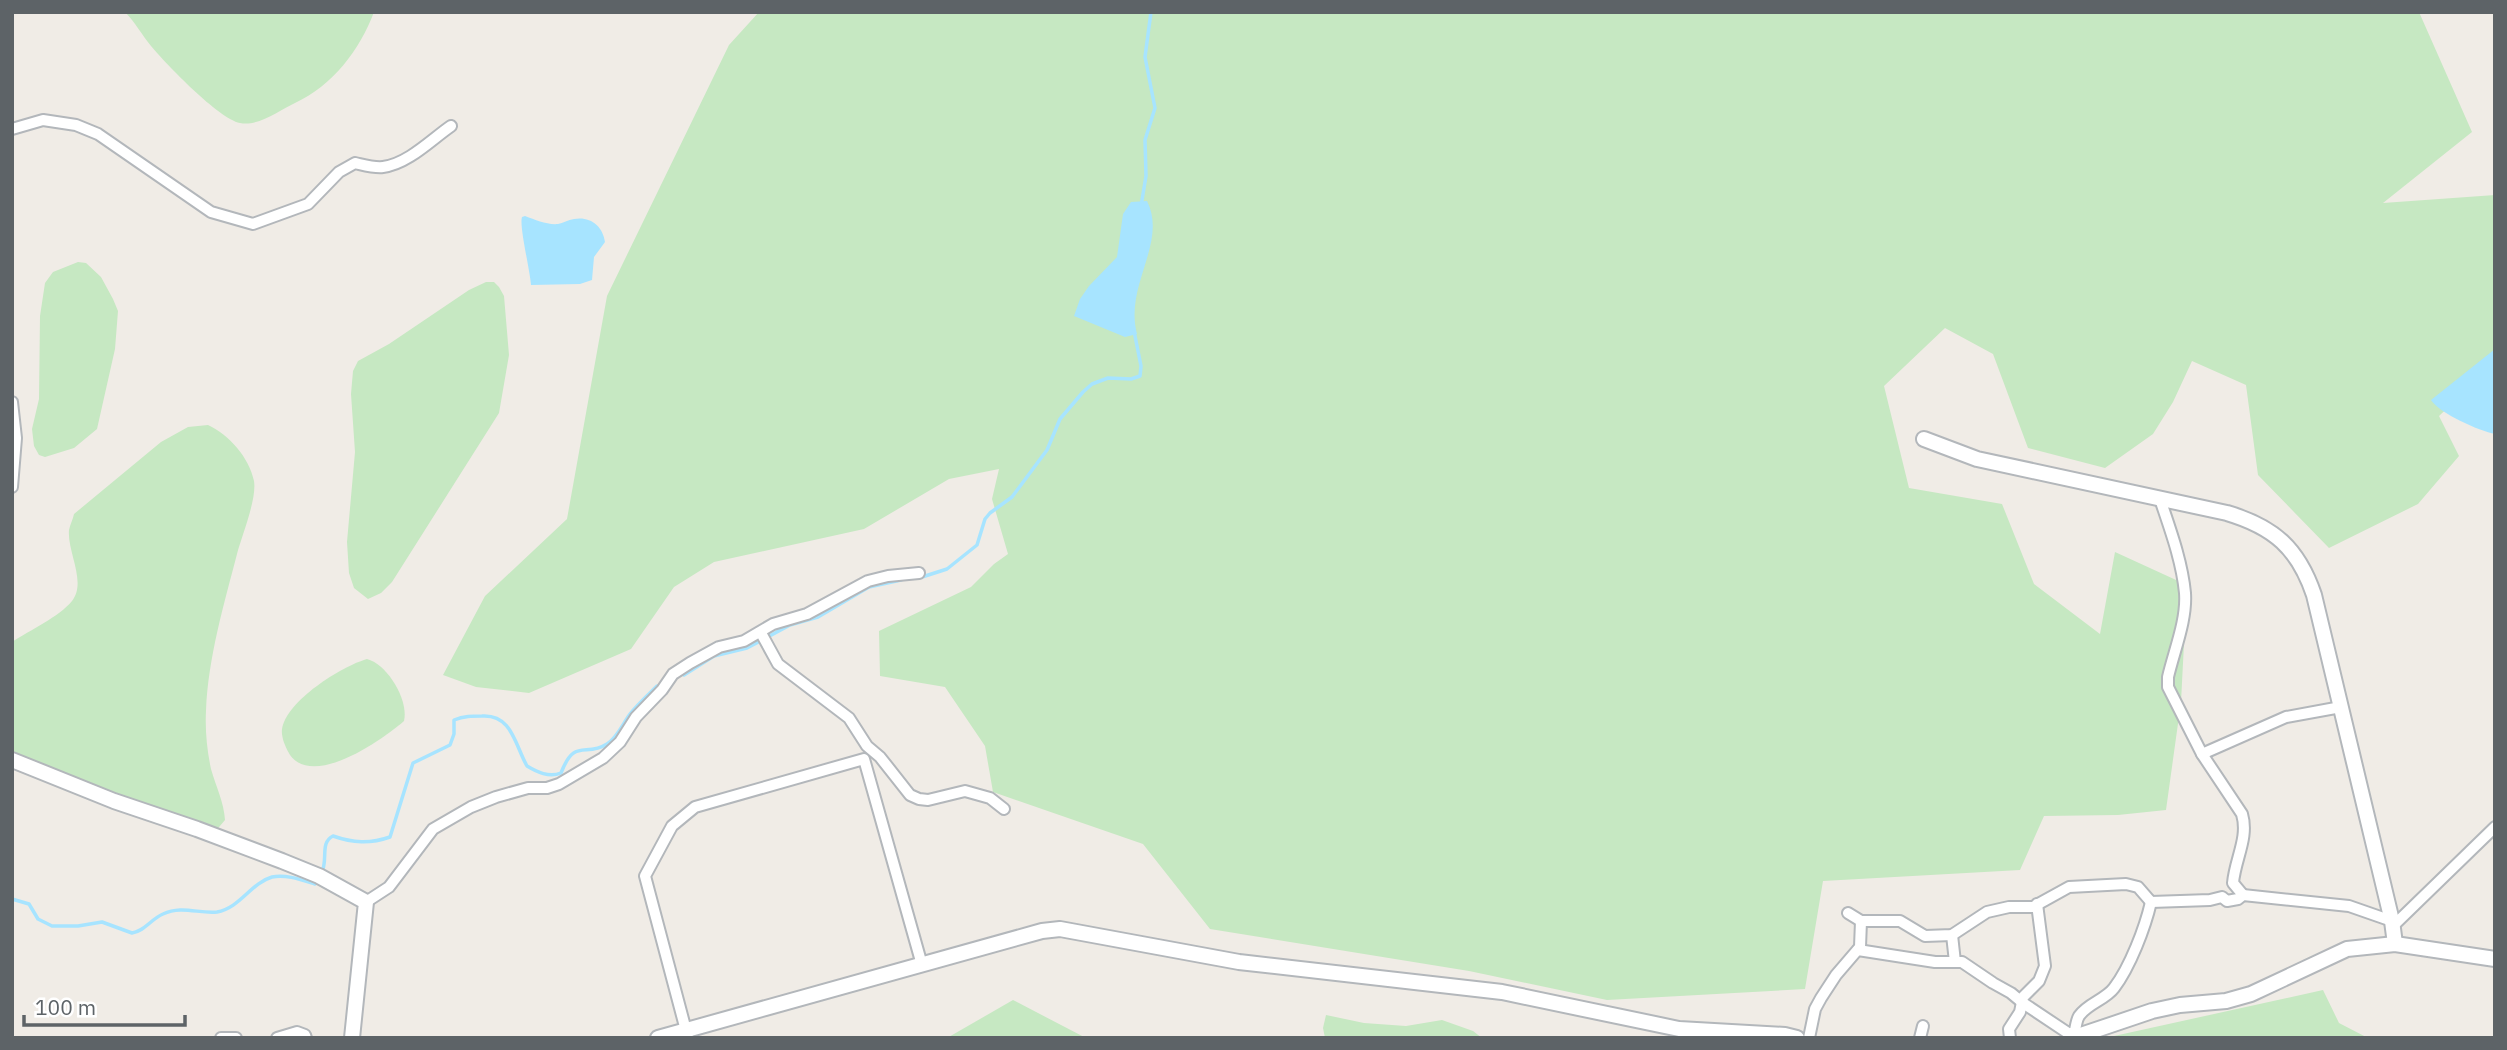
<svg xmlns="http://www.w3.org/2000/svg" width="2507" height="1050" font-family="'IBM Plex Sans',sans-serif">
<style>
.green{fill:#c6e8c2}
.water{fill:#a7e4ff}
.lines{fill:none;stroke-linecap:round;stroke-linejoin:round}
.stream{stroke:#a7e4ff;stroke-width:3.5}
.minor-casing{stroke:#b3b7bb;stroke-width:14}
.tertiary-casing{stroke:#b3b7bb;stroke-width:18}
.minor{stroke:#fff;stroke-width:10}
.tertiary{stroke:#fff;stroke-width:14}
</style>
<rect width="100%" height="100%" fill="#f0ece6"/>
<g class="green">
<path d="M125 12H374C360 50 332 86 295 103 280 110 258 127 240 123 219 119 166 64 151 46 142 35 135 22 125 12Z"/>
<polygon points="759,12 2419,12 2472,132 2383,203 2495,195 2495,363 2439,416 2459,456 2418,504 2329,548 2258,475 2246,385 2192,361 2173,402 2153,434 2105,468 2028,448 1993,354 1945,328 1884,386 1909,488 2002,504 2034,584 2100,634 2115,552 2187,585 2181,702 2166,810 2118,815 2044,816 2020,870 1823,881 1805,989 1607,1000 1469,971 1210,929 1143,844 993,792 985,746 945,687 880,676 879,631 971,587 994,564 1008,554 992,499 999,469 949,479 864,529 714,562 674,587 631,649 529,693 476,687 443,675 485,596 567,519 607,296 729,45"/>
<polygon points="78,262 86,263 101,277 113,299 118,311 115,349 97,429 74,448 45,457 39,455 34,446 32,429 39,399 40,316 45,283 53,272"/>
<polygon points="486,282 494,282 499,287 504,296 509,355 499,413 392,582 381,593 368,599 354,588 349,573 347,542 355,452 351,394 353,371 358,361 389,344 469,290"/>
<path d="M208 425C229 435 249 457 254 481 257 499 242 535 237 554 224 604 208 658 206 711 205 731 207 750 211 769 216 787 224 802 225 820L214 833 12 759V642C30 630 59 617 72 601 87 582 67 552 69 530 70 525 73 519 74 514L161 442 188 427Z"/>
<path d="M367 659C387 664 409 700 404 721 382 740 314 788 290 755 286 748 281 738 282 729 286 701 342 666 367 659Z"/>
<polygon points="2323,990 2339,1023 2368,1038 2105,1038"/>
<polygon points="1013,1000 1086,1038 947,1038"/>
<polygon points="1326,1015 1364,1023 1406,1026 1442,1020 1473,1031 1482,1038 1325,1038 1323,1028"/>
</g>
<g class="water">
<path d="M1147 201C1168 243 1124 285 1137 334L1125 337 1074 316 1080 299 1089 286 1117 257 1123 214 1131 202Z"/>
<path d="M525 216C536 220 547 225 558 224 563 223 568 220 574 219 590 216 603 226 605 242L594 257 592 280 580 284 531 285C530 270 519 226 522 217Z"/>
<path d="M2495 349V434C2479 431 2439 413 2431 400Z"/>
</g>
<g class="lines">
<g class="stream">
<polyline points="1141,206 1146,176 1145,140 1155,108 1145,57 1151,12"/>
<polyline points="919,578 947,569 977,545 985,519 990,513 1012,497 1047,450 1060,419 1083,392 1092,384 1108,378 1131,379 1140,376 1141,366 1134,331"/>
<polyline points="684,675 714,656 747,648 790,625 818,617 869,587 901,580"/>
<path d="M321 874C329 861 319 843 333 836 353 843 370 844 390 837L413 763 450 745 454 734V720C464 716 472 716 482 716 512 714 515 745 527 766 537 772 549 778 561 773 575 737 585 758 607 744 618 737 623 723 630 714 638 704 648 695 657 686"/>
<path d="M12 899 29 904 38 919 52 926H78L102 922 132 933C145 931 151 919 163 914 182 905 199 914 217 912 240 908 251 883 272 877 286 874 302 880 315 884L317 880"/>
</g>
<defs>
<g id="minor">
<path d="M12 129 43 120 76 125 98 134 211 212 253 224 308 204 339 172 355 163C364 165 374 168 383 167 408 164 432 139 451 126"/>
<polyline points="12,402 16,438 12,487"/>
<path d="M2160 499C2170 529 2182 561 2185 593 2187 620 2174 651 2168 677V687L2202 754 2242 814C2249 838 2235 859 2233 883L2243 895"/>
<polyline points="761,633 778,664 849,718 867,746 880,757 910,795 919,799 928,800 965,791 990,798 1004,809"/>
<polyline points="2202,754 2286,717 2341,707"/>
<polyline points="366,902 389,887 433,829 471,807 496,797 528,788 547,788 559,784 603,758 620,742 636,717 662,690 673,674 690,663 719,647 744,641 773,624 807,614 868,581 888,576 919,573"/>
<polyline points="1848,913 1861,921 1900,921 1925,936 1952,935 1987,912 2009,907 2033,907 2069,887 2126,884 2138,887 2151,902 2210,900 2222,897 2227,901 2238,899 2243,895 2349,906 2392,921"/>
<polyline points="2392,927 2495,827"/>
<polyline points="1952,935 1955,962"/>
<path d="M1858 950 1935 962H1962L1993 983 2011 993 2023 1003 2074 1037C2075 1031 2076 1021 2079 1016 2088 1003 2105 1000 2114 988 2130 967 2145 928 2151 902"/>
<polyline points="221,1038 236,1038"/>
<polyline points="277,1038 297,1032 305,1035 306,1038"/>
<polyline points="688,1038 645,876 672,826 695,807 864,759 922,965"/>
<polyline points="1809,1038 1815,1009 1821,998 1836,975 1860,947 1861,921"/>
<polyline points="1920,1038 1923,1026"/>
<polyline points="2010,1038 2009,1029 2020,1012 2023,997 2039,981 2045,966 2037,904"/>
</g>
<g id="tertiary">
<path d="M1924 439 1977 459 2227 513C2274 527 2298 548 2314 595L2392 921 2395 944"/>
<polyline points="12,760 114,801 197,829 282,861 319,876 366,902 352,1038"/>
<polyline points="658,1038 1042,931 1060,929 1239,962 1502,992 1679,1029 1785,1035 1797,1038"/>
<polyline points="2072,1038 2152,1011 2180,1005 2226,1001 2251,994 2347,949 2395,944 2495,959"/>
</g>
</defs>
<use href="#minor" class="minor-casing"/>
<use href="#tertiary" class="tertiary-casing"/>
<use href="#minor" class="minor"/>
<use href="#tertiary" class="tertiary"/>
</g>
<rect width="2507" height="1050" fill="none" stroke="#5d6367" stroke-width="28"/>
<path d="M24 1015v10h161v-10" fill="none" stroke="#5d6367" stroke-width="3.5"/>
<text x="35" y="1015" font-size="21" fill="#5d6367" stroke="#ffffff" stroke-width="5" paint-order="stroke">100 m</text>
</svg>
